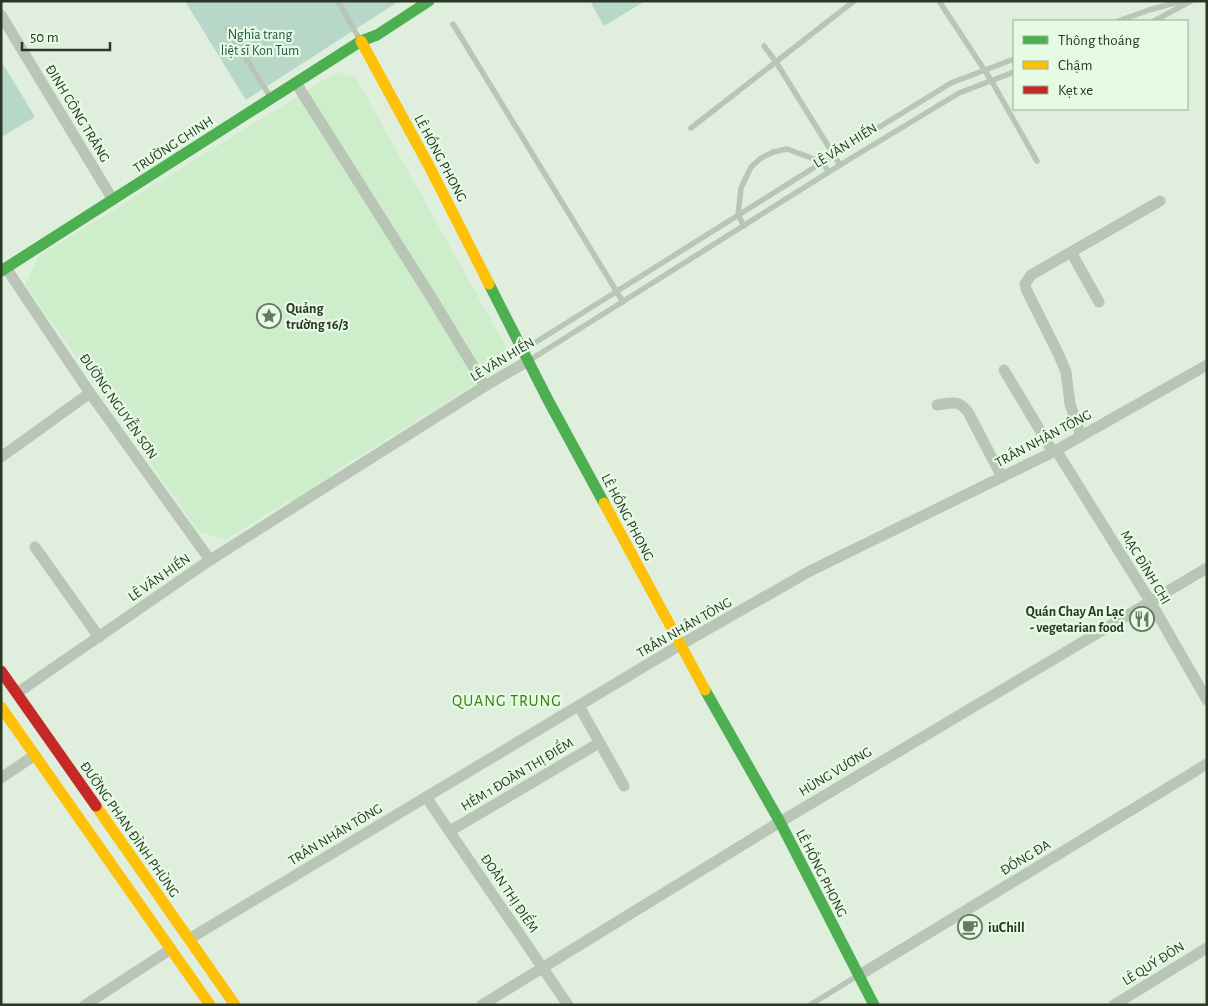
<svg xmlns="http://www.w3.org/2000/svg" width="1208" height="1006" font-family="'Alegreya Sans',sans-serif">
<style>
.green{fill:#b7d7c9}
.plaza{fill:#cdedcb}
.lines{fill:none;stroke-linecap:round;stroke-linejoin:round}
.lane{stroke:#b9c6b7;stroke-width:5.5}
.street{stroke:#b9c6b7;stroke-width:11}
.fast{stroke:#4caf50;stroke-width:11}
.slow{stroke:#ffc107;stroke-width:11}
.jam{stroke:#c62828;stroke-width:11}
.labels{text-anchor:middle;stroke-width:4.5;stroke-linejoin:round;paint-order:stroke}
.park-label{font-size:14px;fill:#27574c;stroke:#e5fbe4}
.street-label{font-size:14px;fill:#2a3725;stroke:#e5fbe4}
.poi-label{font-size:14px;font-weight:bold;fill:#2a3725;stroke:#e5fbe4;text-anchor:start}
.quarter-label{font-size:16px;letter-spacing:1px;fill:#3b7b15;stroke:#e5fbe4}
</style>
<rect width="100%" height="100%" fill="#dfeedd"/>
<g class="green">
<polygon points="185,1 399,1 246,100"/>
<polygon points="590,1 645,1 604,26"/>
<polygon points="1,61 35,117 1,137"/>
</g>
<polygon class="plaza" points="337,72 356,78 507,349 505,366 330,474 334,482 293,508 288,501 225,540 198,531 25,284 39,256"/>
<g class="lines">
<g class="lane">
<polyline points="338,1 360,40"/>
<polyline points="939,1 991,80 1037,161"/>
<polyline points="1118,21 1149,10 1182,1"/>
<polyline points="1154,21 1191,1"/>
<polyline points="453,24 623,302"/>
<polyline points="227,28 271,98"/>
<polyline points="764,46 776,62 840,165"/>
<polyline points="691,128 854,1"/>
<polyline points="744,226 738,215 741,188 751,167 761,158 773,152 787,149 822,162 829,172"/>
<polyline points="525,349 834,155 951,83 1014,59"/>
<polyline points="530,360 840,165 959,93 1014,72"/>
<polyline points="810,1005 857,976"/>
</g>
<g class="street">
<polyline points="1,15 113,200"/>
<polyline points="296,83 433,300 485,386"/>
<polyline points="1071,252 1099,302"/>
<polyline points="6,268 90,393 210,560"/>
<polyline points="1004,370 1053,452"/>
<path d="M937 405C951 403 958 399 968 412L1002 477"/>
<polyline points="1081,436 1070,404 1066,372 1058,353 1026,289 1025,284 1031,275 1160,201"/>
<polyline points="1056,450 1150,601 1207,700"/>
<polyline points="1,457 90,393"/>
<polyline points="35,547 99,637"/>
<polyline points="17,693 210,560 485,386 528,361"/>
<polyline points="579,706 624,786"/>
<polyline points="1,778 35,755"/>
<polyline points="426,797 568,1005"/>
<polyline points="450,831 599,743"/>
<polyline points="189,939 680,645 810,571 1053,452 1207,365"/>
<polyline points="858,976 1207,764"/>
<polyline points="85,1005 171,949"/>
<polyline points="482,1005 780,822 1207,568"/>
<polyline points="1114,1005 1207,948"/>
</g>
<g class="fast">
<polyline points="1,271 361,41 377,35 429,1"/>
<polyline points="489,284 548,400 604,503"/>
<polyline points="705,690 780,822 874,1005"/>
</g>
<g class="slow">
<polyline points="361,41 429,166 489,284"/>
<polyline points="604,503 705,690"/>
<polyline points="1,707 210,1005"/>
<polyline points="96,806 235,1005"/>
</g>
<polyline class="jam" points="1,671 96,806"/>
</g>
<defs>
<symbol id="sight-ring" viewBox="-11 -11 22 22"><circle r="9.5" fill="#e5fbe4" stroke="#697765" stroke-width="1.5"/><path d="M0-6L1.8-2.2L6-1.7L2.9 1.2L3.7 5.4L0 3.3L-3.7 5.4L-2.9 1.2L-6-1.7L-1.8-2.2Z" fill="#697765"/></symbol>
<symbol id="restaurant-ring" viewBox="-11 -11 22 22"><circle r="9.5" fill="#e5fbe4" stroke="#697765" stroke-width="1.5"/><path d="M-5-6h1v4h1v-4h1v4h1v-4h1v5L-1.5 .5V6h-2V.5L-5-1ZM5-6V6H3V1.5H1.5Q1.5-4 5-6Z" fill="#697765"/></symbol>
<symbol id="cafe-ring" viewBox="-11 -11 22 22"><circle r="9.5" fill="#e5fbe4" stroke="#697765" stroke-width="1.5"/><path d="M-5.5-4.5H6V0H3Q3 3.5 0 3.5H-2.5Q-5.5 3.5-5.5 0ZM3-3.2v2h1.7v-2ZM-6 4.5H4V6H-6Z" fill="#697765"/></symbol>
</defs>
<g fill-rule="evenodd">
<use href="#sight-ring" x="255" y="302" width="28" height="28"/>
<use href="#restaurant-ring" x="1128" y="605" width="28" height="28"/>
<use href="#cafe-ring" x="956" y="913" width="28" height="28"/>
</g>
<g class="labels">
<g class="park-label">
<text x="260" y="39">Nghĩa trang<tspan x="260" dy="16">liệt sĩ Kon Tum</tspan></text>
</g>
<g class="street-label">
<text transform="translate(78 113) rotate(59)" y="5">ĐINH CÔNG TRÁNG</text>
<text transform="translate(173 144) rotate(-33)" y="5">TRƯỜNG CHINH</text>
<text transform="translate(845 145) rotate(-32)" y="5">LÊ VĂN HIẾN</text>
<text transform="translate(441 158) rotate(62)" y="5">LÊ HỒNG PHONG</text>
<text transform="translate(502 359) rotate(-31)" y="5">LÊ VĂN HIẾN</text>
<text transform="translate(119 406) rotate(55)" y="5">ĐƯỜNG NGUYỄN SƠN</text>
<text transform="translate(1043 438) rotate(-28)" y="5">TRẦN NHÂN TÔNG</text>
<text transform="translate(628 517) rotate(62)" y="5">LÊ HỒNG PHONG</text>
<text transform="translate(1146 567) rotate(59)" y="5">MẠC ĐĨNH CHI</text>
<text transform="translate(159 577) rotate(-35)" y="5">LÊ VĂN HIẾN</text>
<text transform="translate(684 627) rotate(-30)" y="5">TRẦN NHÂN TÔNG</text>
<text transform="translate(835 771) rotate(-31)" y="5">HÙNG VƯƠNG</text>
<text transform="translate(517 774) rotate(-31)" y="5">HẺM 1 ĐOÀN THỊ ĐIỂM</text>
<text transform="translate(130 829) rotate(55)" y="5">ĐƯỜNG PHAN ĐÌNH PHÙNG</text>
<text transform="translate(335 834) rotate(-31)" y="5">TRẦN NHÂN TÔNG</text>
<text transform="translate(1025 857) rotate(-31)" y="5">ĐỐNG ĐA</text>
<text transform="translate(822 873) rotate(63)" y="5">LÊ HỒNG PHONG</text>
<text transform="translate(510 893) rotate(56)" y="5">ĐOÀN THỊ ĐIỂM</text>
<text transform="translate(1153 963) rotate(-32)" y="5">LÊ QUÝ ĐÔN</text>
</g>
<g class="poi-label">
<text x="286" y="313">Quảng<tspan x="286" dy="16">trường 16/3</tspan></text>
<text x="1124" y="616" text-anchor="end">Quán Chay An Lạc<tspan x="1124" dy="16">- vegetarian food</tspan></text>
<text x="988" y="932">iuChill</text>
</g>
<g class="quarter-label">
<text x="507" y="706">QUANG TRUNG</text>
</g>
</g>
<rect width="1208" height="1006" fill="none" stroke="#2a3725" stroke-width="5"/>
<rect x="1013" y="20" width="175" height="90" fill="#e5fbe4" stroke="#9aad98"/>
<rect x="1023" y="36" width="25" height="8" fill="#4caf50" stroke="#9aad98"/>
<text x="1058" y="45" font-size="15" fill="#2a3725">Thông thoáng</text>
<rect x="1023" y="61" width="25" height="8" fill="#ffc107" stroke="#9aad98"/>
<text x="1058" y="70" font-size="15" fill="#2a3725">Chậm</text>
<rect x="1023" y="86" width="25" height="8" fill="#c62828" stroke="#9aad98"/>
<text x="1058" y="95" font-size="15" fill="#2a3725">Kẹt xe</text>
<path d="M22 42v8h88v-8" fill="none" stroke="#2a3725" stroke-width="2.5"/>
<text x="30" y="42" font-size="15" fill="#2a3725" stroke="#e5fbe4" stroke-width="4" paint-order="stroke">50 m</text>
</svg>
